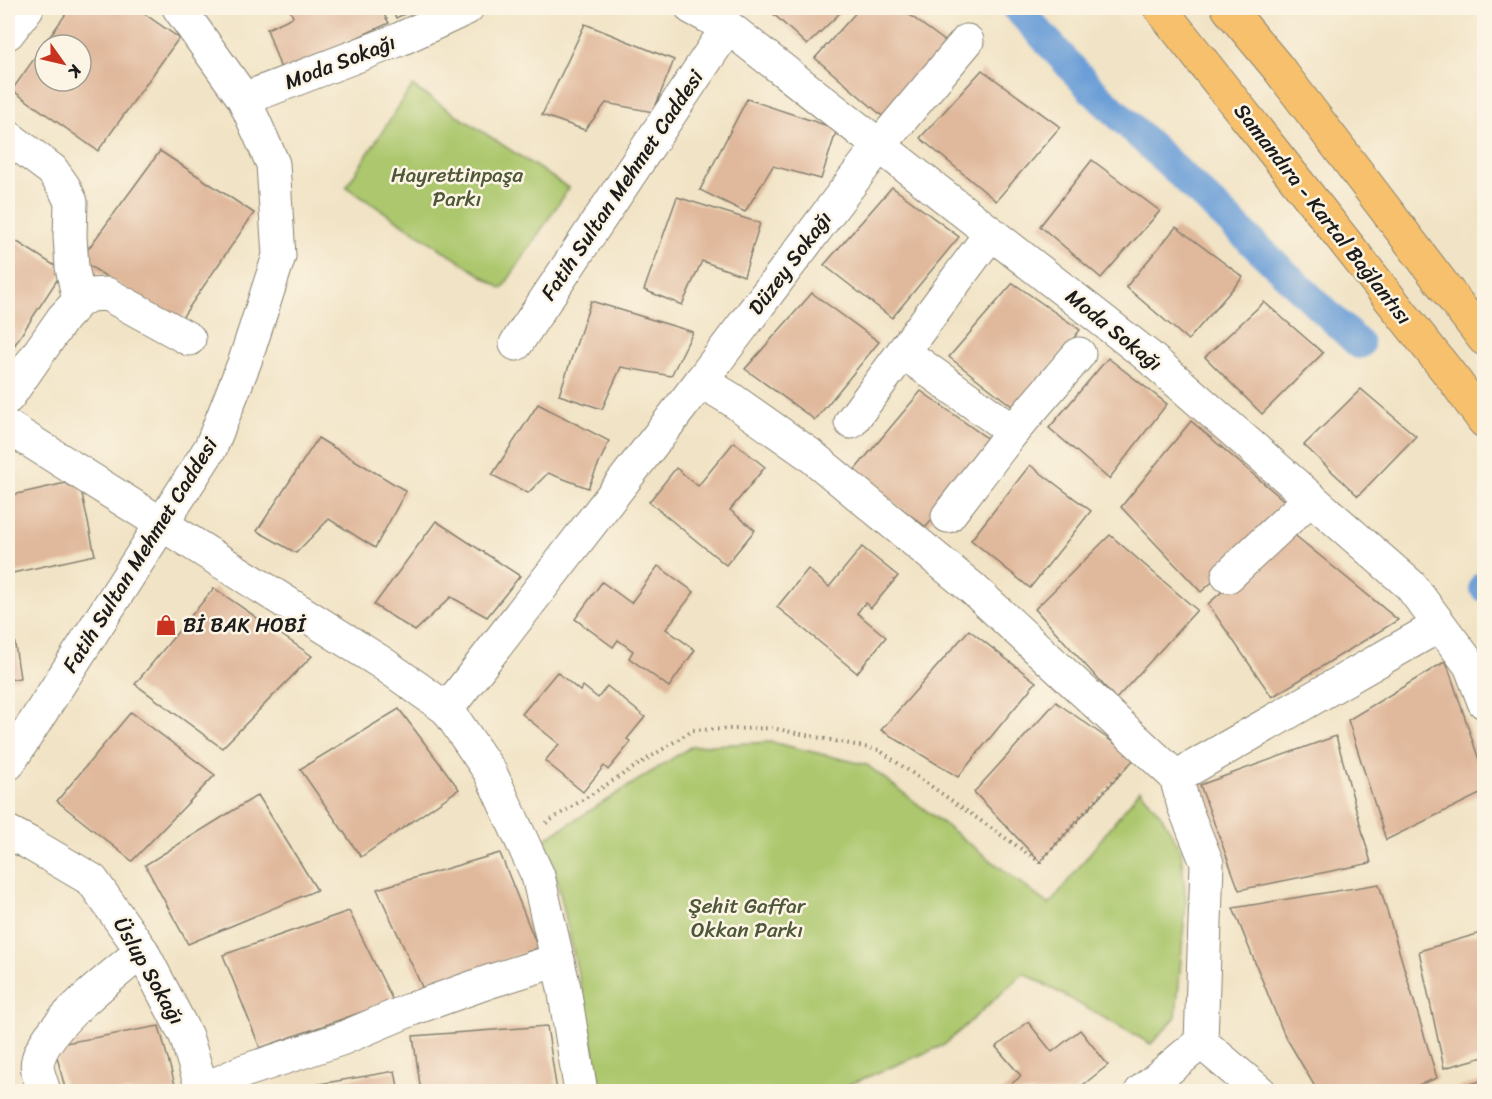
<svg xmlns="http://www.w3.org/2000/svg" width="1492" height="1099" font-family="Sriracha,sans-serif">
<style>
.green{fill:#acc76d;stroke:#647244;stroke-width:1.5}
.lines{fill:none;stroke-linecap:round;stroke-linejoin:round}
.canal{stroke:#6c9fd7;stroke-width:30}
.building{fill:#e0b89b;fill-rule:evenodd}
.minor-casing{stroke:#868070;stroke-width:35}
.highway-casing{stroke:#868070;stroke-width:35}
.path{stroke:#868070;stroke-width:4;stroke-dasharray:1.5 4.5;stroke-linecap:butt}
.minor{stroke:#fff;stroke-width:33}
.highway{stroke:#f7c06c;stroke-width:33}
.labels{text-anchor:middle;stroke-width:5;stroke-linejoin:round;paint-order:stroke}
.street-label{font-size:21px;fill:#1c1c1c;stroke:#fcf5e5}
.park-label{font-size:21px;fill:#4e5838;stroke:#fcf5e5}
.poi-label{font-size:21px;fill:#1c1c1c;stroke:#fcf5e5;text-anchor:start}
</style>
<rect width="100%" height="100%" fill="#fcf5e5"/>
<filter id="ink" filterUnits="userSpaceOnUse"><feTurbulence type="fractalNoise" baseFrequency=".0167" numOctaves="2"/><feDisplacementMap in="SourceGraphic" scale="12" xChannelSelector="R" yChannelSelector="G"/><feConvolveMatrix kernelMatrix="1 2 1 2 8 2 1 2 1" color-interpolation-filters="sRGB"/></filter>
<filter id="wash" filterUnits="userSpaceOnUse"><feTurbulence type="fractalNoise" baseFrequency=".008" numOctaves="4" result="noise"/><feDisplacementMap in="SourceGraphic" scale="24" xChannelSelector="R" yChannelSelector="G"/><feGaussianBlur stdDeviation="1.35" result="paint"/><feColorMatrix in="noise" values="0 0 0 0 0 0 0 0 0 0 0 0 0 0 0 0 0 1.4 0 .05"/><feComposite in="paint" operator="in"/></filter>
<g filter="url(#wash)">
<rect width="100%" height="100%" fill="#f1e3c5"/>
<g class="green">
<polygon points="412,86 569,188 502,289 346,187"/>
<polygon points="771,742 867,765 1049,905 1140,790 1161,815 1181,850 1186,901 1176,1017 1151,1044 1024,973 944,1045 836,1090 836,1091 601,1091 587,1014 553,861 545,839 692,746"/>
</g>
<g class="lines">
<g class="canal">
<polyline points="1017,8 1092,90 1359,344"/>
<polyline points="1484,586 1484,587"/>
</g>
</g>
<g id="blocks">
<g class="building">
<path d="M70 8H136L179 38 98 151 12 90ZM45 45H81V81H45Z"/>
<polygon points="289,8 380,8 389,23 282,72 267,29 293,17"/>
<polygon points="391,8 417,8 396,18"/>
<polygon points="767,8 838,8 841,12 807,45"/>
<polygon points="860,8 900,8 953,47 887,120 815,58"/>
<polygon points="585,24 674,60 653,112 606,103 585,130 542,115"/>
<polygon points="982,70 1060,127 996,201 920,138"/>
<polygon points="747,99 837,129 821,179 773,166 745,212 700,190"/>
<polygon points="160,151 254,213 179,322 80,260"/>
<polygon points="1092,160 1160,211 1101,278 1040,226"/>
<polygon points="892,187 959,237 892,318 824,265"/>
<polygon points="677,197 760,223 744,276 702,261 682,305 644,290"/>
<polygon points="1176,227 1243,277 1188,340 1126,287"/>
<polygon points="8,236 63,271 8,355"/>
<polygon points="1013,283 1080,330 1017,410 949,357"/>
<polygon points="812,293 879,342 815,420 745,369"/>
<polygon points="591,301 693,332 671,376 621,367 602,409 559,395"/>
<polygon points="1264,302 1323,353 1262,414 1205,357"/>
<polygon points="1108,358 1167,404 1109,479 1049,428"/>
<polygon points="1361,389 1416,436 1358,496 1304,445"/>
<polygon points="921,391 995,444 926,527 853,472"/>
<polygon points="538,404 609,441 588,488 548,473 528,493 492,475"/>
<polygon points="1191,421 1294,509 1201,592 1121,507"/>
<polygon points="318,438 406,491 375,548 329,519 296,553 257,531"/>
<polygon points="734,442 765,467 730,510 755,530 726,565 649,502 676,468 698,486"/>
<polygon points="1030,465 1091,511 1030,588 971,540"/>
<polygon points="79,480 95,555 8,574 8,496"/>
<polygon points="436,521 520,576 487,617 451,597 415,631 374,605"/>
<polygon points="1291,532 1398,620 1272,697 1208,604"/>
<polygon points="1110,535 1197,610 1116,699 1035,609"/>
<polygon points="862,547 898,576 871,608 865,603 857,613 886,637 857,673 777,607 808,569 829,587"/>
<polygon points="658,566 694,592 666,629 695,650 669,687 629,658 633,651 618,640 613,647 575,619 602,582 631,603"/>
<polygon points="214,588 312,656 222,748 135,684"/>
<polygon points="8,605 9,605 20,678 8,680"/>
<polygon points="969,630 1036,682 958,777 881,730"/>
<polygon points="1446,661 1484,775 1484,792 1386,840 1348,720"/>
<polygon points="557,672 580,691 583,686 598,698 607,686 645,717 627,739 631,742 608,770 604,766 583,792 545,761 559,744 522,714"/>
<polygon points="1056,702 1135,758 1040,862 974,792"/>
<polygon points="399,709 459,789 361,857 300,769"/>
<polygon points="131,712 215,775 132,861 57,801"/>
<polygon points="1336,736 1371,863 1239,890 1200,785"/>
<polygon points="258,795 317,890 188,944 145,865"/>
<polygon points="500,853 538,948 423,989 377,889"/>
<polygon points="1379,884 1437,1078 1399,1092 1318,1092 1284,1034 1233,908"/>
<polygon points="349,911 393,1001 260,1048 223,955"/>
<polygon points="1484,932 1484,1057 1444,1068 1419,951"/>
<polygon points="1028,1022 1052,1052 1080,1030 1108,1065 1074,1092 1002,1092 1021,1076 996,1047"/>
<polygon points="159,1026 177,1092 66,1092 54,1045"/>
<polygon points="547,1026 557,1092 421,1092 413,1036"/>
<polygon points="395,1071 399,1092 285,1092 285,1090"/>
<polygon points="1484,1080 1484,1092 1447,1092 1446,1091"/>
</g>
</g>
</g>
<g filter="url(#ink)">
<use href="#blocks" fill-opacity="0" stroke="#868070" stroke-width="1.5"/>
<g class="lines">
<defs>
<g id="minor">
<polyline points="692,8 728,27 1148,356 1410,585 1470,665 1484,702"/>
<polyline points="8,33 27,8"/>
<polyline points="244,99 398,40 467,8"/>
<polyline points="8,137 52,170 64,187 71,202 70,236 72,267 79,301"/>
<polyline points="516,344 728,27"/>
<polyline points="903,352 1013,431"/>
<polyline points="701,381 879,146 967,41"/>
<polyline points="8,397 63,318 79,301 90,295 107,294 189,339"/>
<polyline points="851,422 991,233"/>
<polyline points="8,427 382,663 447,709 490,772 538,876 564,988 581,1092"/>
<polyline points="948,516 1013,431 1079,354"/>
<polyline points="1228,576 1311,498"/>
<polyline points="447,709 701,381 731,399 809,454 972,588 1176,777 1184,806 1207,863 1201,1042 1141,1092"/>
<polyline points="8,764 211,447 245,361 279,256 273,164 244,99 179,8"/>
<polyline points="1176,777 1440,625"/>
<polyline points="8,832 29,843 92,880 142,951 186,1036 203,1092"/>
<polyline points="1201,1042 1260,1092"/>
<polyline points="202,1089 223,1081 244,1071 341,1039 412,1009 491,981 558,960"/>
<path d="M44 1092C42 1083 35 1069 38 1060 47 1024 113 976 142 951"/>
</g>
<g id="highway">
<polyline points="1160,8 1455,381 1484,421"/>
<polyline points="1228,8 1278,68 1484,339"/>
</g>
</defs>
<use href="#minor" class="minor-casing"/>
<use href="#highway" class="highway-casing"/>
<polyline class="path" points="546,823 693,730 772,728 879,750 1040,862 1123,770"/>
<use href="#minor" class="minor"/>
<use href="#highway" class="highway"/>
</g>
</g>
<defs>
<symbol id="shop-bare" viewBox="-9 -9 18 18"><path d="M-5-2.5h2.3a2.7 3.5 0 0 1 5.4 0H5L5.5 6h-11ZM-1.5-2.5h3a1.5 2.3 0 0 0-3 0Z" fill="#c8321e" stroke="#fcf5e5" stroke-width="2.5" paint-order="stroke"/></symbol>
</defs>
<g fill-rule="evenodd">
<use href="#shop-bare" x="151" y="610" width="30" height="30"/>
</g>
<g class="labels">
<g class="street-label">
<text transform="translate(340 62) rotate(-21)" y="7">Moda Sokağı</text>
<text transform="translate(622 185) rotate(-56)" y="7">Fatih Sultan Mehmet Caddesi</text>
<text transform="translate(1323 214) rotate(52)" y="7">Samandıra - Kartal Bağlantısı</text>
<text transform="translate(790 263) rotate(-53)" y="7">Düzey Sokağı</text>
<text transform="translate(1114 330) rotate(39)" y="7">Moda Sokağı</text>
<text transform="translate(140 555) rotate(-58)" y="7">Fatih Sultan Mehmet Caddesi</text>
<text transform="translate(149 971) rotate(60)" y="7">Üslup Sokağı</text>
</g>
<g class="park-label">
<text x="457" y="182">Hayrettinpaşa<tspan x="457" dy="24">Parkı</tspan></text>
<text x="747" y="913">Şehit Gaffar<tspan x="747" dy="24">Okkan Parkı</tspan></text>
</g>
<g class="poi-label">
<text x="183" y="632">Bİ BAK HOBİ</text>
</g>
</g>
<rect width="1492" height="1099" fill="none" stroke="#fcf5e5" stroke-width="30"/>
<g transform="translate(63 63) rotate(124)"><circle r="28" fill="#fcf5e5" stroke="#a29e95" stroke-width="1.5"/>
<path d="M0-4.5L10 22L0 15L-10 22Z" fill="#c8321e"/>
<text y="-9" font-size="16" font-weight="bold" text-anchor="middle" fill="#1c1c1c">K</text>
</g>
</svg>
